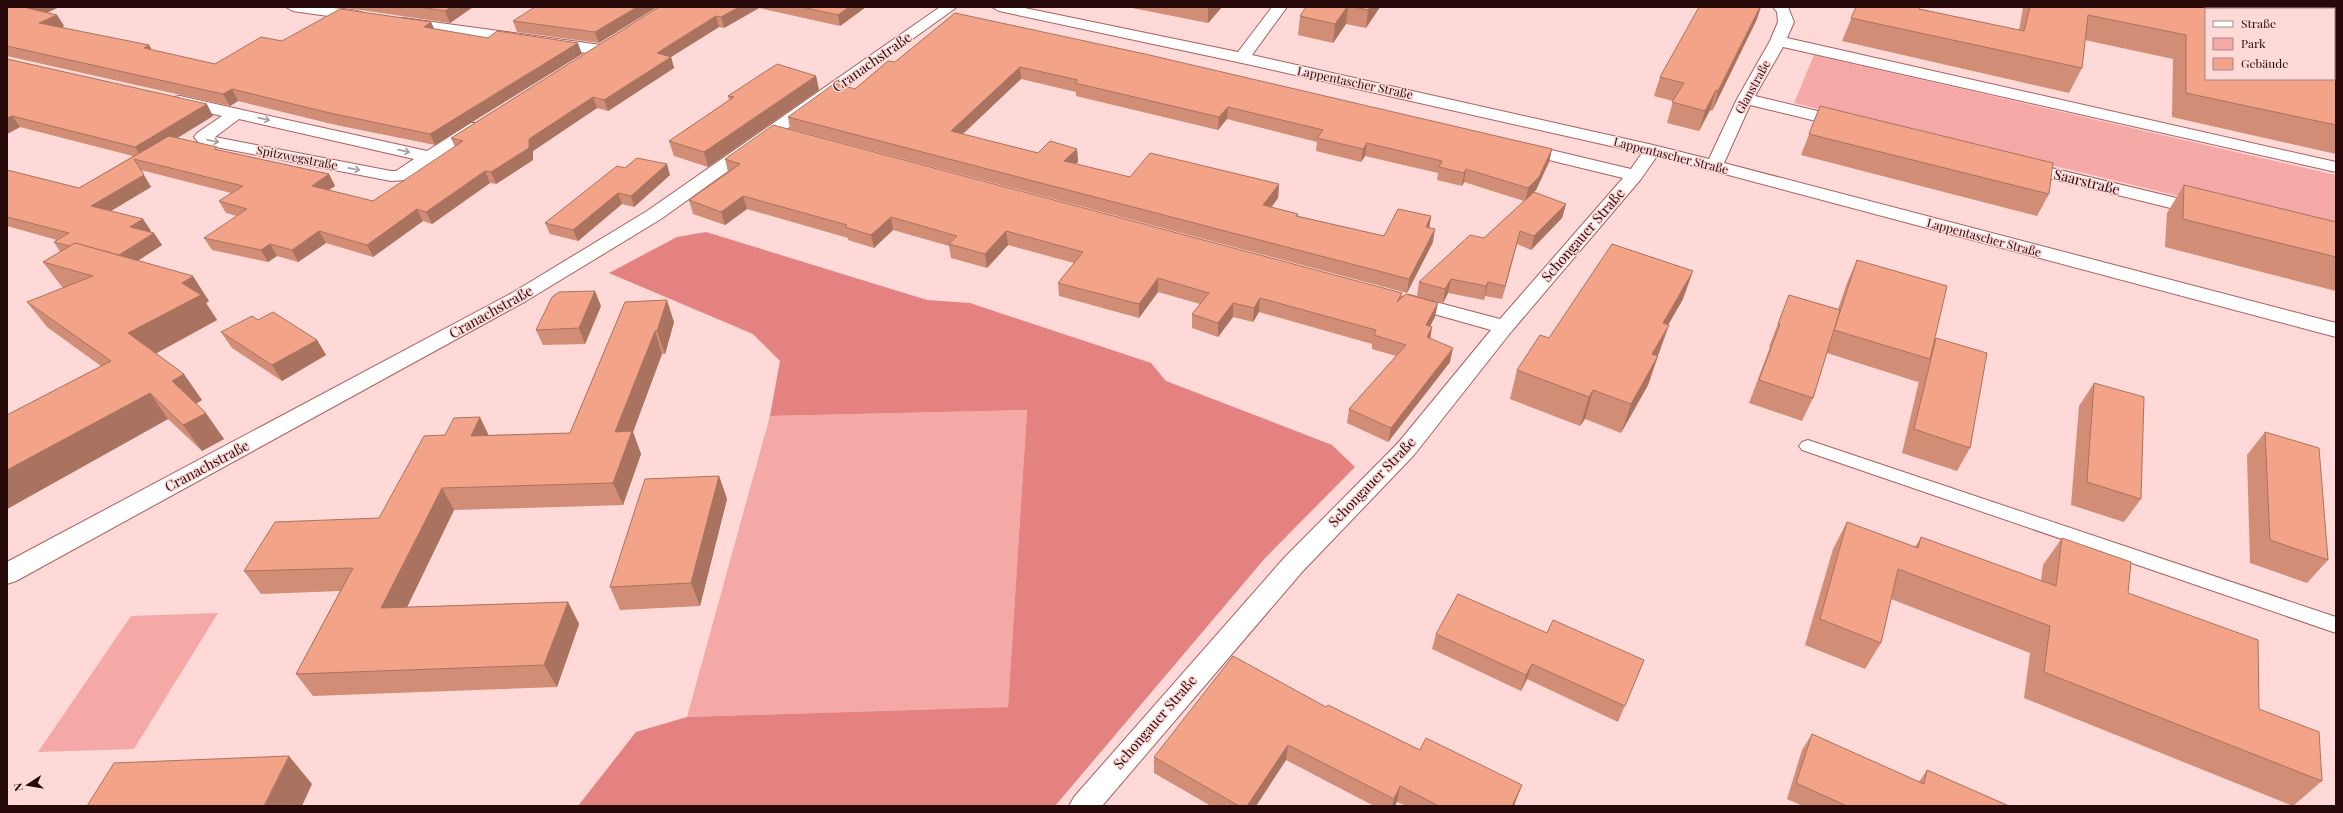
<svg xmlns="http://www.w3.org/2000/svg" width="2343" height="813" font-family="'Playfair Display',serif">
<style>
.green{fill:#f5a9a7}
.forest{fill:#e48181}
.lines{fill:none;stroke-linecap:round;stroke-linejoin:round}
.service-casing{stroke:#ac5e5e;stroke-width:2}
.minor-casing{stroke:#ac5e5e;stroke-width:2}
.service{fill:#fff;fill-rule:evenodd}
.minor{fill:#fff;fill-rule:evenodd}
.wall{fill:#d18d75}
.shaded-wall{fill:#aa735f}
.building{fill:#f3a488;stroke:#aa735f;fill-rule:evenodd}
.oneway{stroke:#a99d9d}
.labels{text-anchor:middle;stroke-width:3;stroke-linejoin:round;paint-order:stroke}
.far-street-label{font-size:12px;fill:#27090a;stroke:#fed9d7}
.street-label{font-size:14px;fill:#27090a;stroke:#fed9d7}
</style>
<rect width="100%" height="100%" fill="#fed9d7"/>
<g class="green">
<polygon points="1814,55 2336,175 2336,234 1794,103"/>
<polygon points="1027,410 1008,707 687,717 770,416"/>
<polygon points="218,613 134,749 38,752 131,616"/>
</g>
<polygon class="forest" points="706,232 927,300 970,303 1151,363 1166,381 1332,445 1355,467 1266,557 1055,806 578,806 636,732 687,717 1008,707 1027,410 770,416 780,361 753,334 609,273 677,237"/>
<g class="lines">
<defs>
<polygon id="service" points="1808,440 2336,617 2336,633 1802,450 1799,446 1802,442"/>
<g id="minor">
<path d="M286 7C300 7 363 6 370 17L363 21 293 11Z"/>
<polygon points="940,7 957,7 661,219 526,301 16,581 7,584 7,562 512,293 647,211"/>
<polygon points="992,7 1020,7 1238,52 1272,7 1287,7 1252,55 1653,145 1709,159 1737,99 1770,41 1778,22 1777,12 1773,7 1788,7 1794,22 1787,38 2336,162 2336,172 1783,47 1755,96 1851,119 1853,123 1851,127 1845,128 1750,105 1724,163 2336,323 2336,337 1657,156 1641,179 1511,332 1414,455 1302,572 1102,806 1069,806 1074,797 1284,558 1398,443 1491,330 1402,305 1399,301 1402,297 1409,295 1500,319 1623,178 1516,152 1513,148 1516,144 1522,143 1631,169 1642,153 1242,63 999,11"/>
<polygon points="403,18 601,45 607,47 609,50 607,53 601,55 398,26 395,23 398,20"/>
<path d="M180 96 427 151 471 123H483L485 127 406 180 391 181 200 144 194 137 197 133 222 116 174 105 172 101 174 97ZM239 119 414 159 396 171H391L215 137Z"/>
<polygon points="2022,161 2210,206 2212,210 2210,214 2203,216 2016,170 2013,166 2016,162"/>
</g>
</defs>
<use href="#service" class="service-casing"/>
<use href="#minor" class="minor-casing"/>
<use href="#service" class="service"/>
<use href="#minor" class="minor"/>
</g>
<g class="wall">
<polygon points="7,7 59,7 47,13 57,15 64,26 60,28 149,45 152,50 215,64 282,41 431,22 434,29 582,54 435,145 336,125 238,101 230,106 7,56"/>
<polygon points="340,7 473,7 450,23"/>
<polygon points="657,7 599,43 517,32 513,21"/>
<polygon points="659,7 866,7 840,26 759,8 724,28 719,27 671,57 674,68 608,111 597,108 533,151 533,160 496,184 490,183 432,224 423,221 373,257 326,243 298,262 277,256 268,262 212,250 204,238 237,216 226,213 219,201 231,193 141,170 151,187 111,211 143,219 151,231 150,232 162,245 138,260 209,301 206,303 217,320 156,353 202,400 196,404 224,439 202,451 168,419 7,509 7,415 101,366 47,327 27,302 63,288 62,287 43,262 60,252 54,242 57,240 7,226 7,170 79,188 133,156 20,127 7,134 7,59 213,116 177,138 218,150 329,174 335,186 329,190 373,201 455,147 451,138"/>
<polygon points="1127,7 1222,7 1208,23"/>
<polygon points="1306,7 1380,7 1366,28 1346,24 1333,43 1298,35 1300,16"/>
<polygon points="1856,7 1919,9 2019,30 2023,8 2019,7 2336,7 2336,154 2172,117 2173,59 2085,40 2082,68 2069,93 1842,41"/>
<polygon points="955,13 1552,149 1549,162 1536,190 1531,195 1566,204 1562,218 1531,250 1517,244 1502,299 1485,296 1484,300 1448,293 1443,303 1417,296 1419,282 1484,238 1524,201 1464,182 1462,186 1437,180 1438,173 1365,156 1361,162 1316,151 1317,142 1227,119 1218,130 1076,96 1076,92 1021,79 963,134 1038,153 1077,149 1078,162 1076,164 1130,177 1279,184 1278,198 1271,207 1298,214 1298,216 1384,236 1431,216 1429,228 1433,242 1407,293 790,129 788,117 855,89 895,62"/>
<polygon points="1757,19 1712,111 1710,110 1699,131 1667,123 1673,101 1654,96 1660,77"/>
<polygon points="816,76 819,90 708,167 674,156 669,141 729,100 728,96"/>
<polygon points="1820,106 2049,194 2037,216 1801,155"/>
<polygon points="725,159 1402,293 1401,298 1435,317 1430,326 1430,339 1450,362 1388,442 1347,423 1349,409 1396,356 1372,349 1372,344 1259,312 1253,322 1233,317 1218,337 1192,328 1192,314 1200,304 1158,292 1139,318 1059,296 1058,283 1074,263 1008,245 987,268 951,258 949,246 893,230 874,248 848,240 848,238 747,209 725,225 693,214 689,200 728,172"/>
<polygon points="625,168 670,175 634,207 622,204 578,241 550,234 545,223"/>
<polygon points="2184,185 2336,222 2336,291 2165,247 2167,213"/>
<polygon points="1857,260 1935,339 1970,448 1957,471 1902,453 1919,381 1918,382 1827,353 1813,398 1802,421 1749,403 1770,347 1769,347 1789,295 1838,309 1847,283"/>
<polygon points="1683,299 1668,325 1648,385 1621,433 1585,419 1580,426 1510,399 1517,370 1549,338"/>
<polygon points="625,302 674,322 665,354 662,354 633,432 641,454 623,505 454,510 407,607 568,602 579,624 557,687 313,696 296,674 340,591 261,594 244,571 379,518 489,435 570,433"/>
<polygon points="601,306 585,344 543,345 536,330"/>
<polygon points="258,320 317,340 326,355 282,381 232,348 221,332"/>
<polygon points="2094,383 2141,499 2124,522 2071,505 2079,406"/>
<polygon points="2265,432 2328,560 2307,583 2250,563 2247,455"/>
<polygon points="719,476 727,499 700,606 620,610 610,587"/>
<polygon points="1847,522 1915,547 1921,537 2041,581 2043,565 2062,538 2128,593 2259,709 2322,781 2293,806 2024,698 2030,653 1891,599 1881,643 1865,669 1805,645 1833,549"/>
<polygon points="1547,633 1644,660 1618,722 1527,679 1521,691 1432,649 1436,634"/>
<polygon points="1326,707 1420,750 1522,785 1516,800 1514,806 1406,806 1397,802 1395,806 1374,806 1286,760 1256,806 1211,806 1154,773 1154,757"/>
<polygon points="1812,734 1919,782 1927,770 2009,806 1803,806 1787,799 1802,750"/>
</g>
<g class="shaded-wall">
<polygon points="29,7 59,7 33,19 27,8"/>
<polygon points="451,7 473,7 450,23 445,11"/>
<polygon points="637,7 657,7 599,43 595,32"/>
<polygon points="739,7 758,7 759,8 724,28 721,17"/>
<polygon points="849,7 866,7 840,26 838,15"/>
<polygon points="1208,7 1222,7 1208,23"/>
<polygon points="1347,7 1348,7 1346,24 1333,43 1335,24"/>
<polygon points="1370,7 1380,7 1366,28 1368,10"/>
<polygon points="1760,7 1761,7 1757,19 1712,111 1718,91"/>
<polygon points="57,15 64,26 46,34 39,23"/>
<polygon points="716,16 719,27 671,57 674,68 608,111 604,100 657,53"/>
<polygon points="431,22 436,33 424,27"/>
<polygon points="578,43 582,54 435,145 430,134"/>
<polygon points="149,45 155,56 144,48"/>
<polygon points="1020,67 1021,79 952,144 951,131"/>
<polygon points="816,76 819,90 708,167 704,152"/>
<polygon points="232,89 238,101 230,106 223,94"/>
<polygon points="1716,90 1710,110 1699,131 1705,111"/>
<polygon points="593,97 597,108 533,151 533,160 496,184 491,172 529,139"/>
<polygon points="207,104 213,116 143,159 135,147"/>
<polygon points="1228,107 1227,119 1218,130 1219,117"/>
<polygon points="12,116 20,127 7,134 7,118"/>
<polygon points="1367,143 1365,156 1361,162 1363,149"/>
<polygon points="1077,149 1078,162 1065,174 1064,161"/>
<polygon points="1552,149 1549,162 1536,190 1525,202 1528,188"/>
<polygon points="134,159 151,187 99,218 91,206"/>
<polygon points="667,164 670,175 634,207 631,196"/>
<polygon points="1466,169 1464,182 1462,186 1464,173"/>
<polygon points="485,171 490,183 432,224 426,212"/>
<polygon points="329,174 335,186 318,197 312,186"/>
<polygon points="1279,184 1278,198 1263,219 1263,205"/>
<polygon points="618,193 622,204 578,241 573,230"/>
<polygon points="743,196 747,209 725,225 721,212"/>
<polygon points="1566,204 1562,218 1531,250 1534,236"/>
<polygon points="417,209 423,221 373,257 367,245"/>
<polygon points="1431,216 1429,230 1426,227"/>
<polygon points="891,217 893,230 874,248 871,235"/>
<polygon points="143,219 151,231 138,239 130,227"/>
<polygon points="1435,229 1433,242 1407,293 1409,279"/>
<polygon points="319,231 326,243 298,262 292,250"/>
<polygon points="1006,231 1008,245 987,268 985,254"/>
<polygon points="1520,231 1517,244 1502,299 1505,286"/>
<polygon points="154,233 162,245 124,270 115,258"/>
<polygon points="270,244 277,256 268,262 261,250"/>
<polygon points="1693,271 1683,299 1653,351 1663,323"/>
<polygon points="193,276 209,301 206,303 217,320 146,359 128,333 182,283"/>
<polygon points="1158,278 1158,292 1139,318 1139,304"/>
<polygon points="1451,279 1448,293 1443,303 1445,289"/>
<polygon points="1488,282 1485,296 1484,300 1486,286"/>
<polygon points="595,291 601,306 585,344 579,328"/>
<polygon points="1260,298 1259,312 1253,322 1254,308"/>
<polygon points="667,300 674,322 665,354 657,331"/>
<polygon points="1233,303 1233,317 1218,337 1218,323"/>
<polygon points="1438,303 1435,317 1423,339 1426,325"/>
<polygon points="1669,325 1659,353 1642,383 1652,354"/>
<polygon points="1432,327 1430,341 1427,337"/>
<polygon points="655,331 662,354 633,432 641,454 623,505 613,483 615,432"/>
<polygon points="317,340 326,355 282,381 272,365"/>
<polygon points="1453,348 1450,362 1388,442 1391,428"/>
<polygon points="1658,356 1648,385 1621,433 1631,404"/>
<polygon points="184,374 202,400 190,407 172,381"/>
<polygon points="1593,390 1585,419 1580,426 1589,397"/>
<polygon points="150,393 168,419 7,509 7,470"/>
<polygon points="206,413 224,439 202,451 183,425"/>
<polygon points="480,417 491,440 471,436"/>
<polygon points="719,476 727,499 700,606 691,583"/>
<polygon points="442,488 454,510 396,630 381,608"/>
<polygon points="568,602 579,624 557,687 544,665"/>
<polygon points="1532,664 1527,679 1521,691 1526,675"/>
<polygon points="1288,745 1286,760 1256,806 1247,806"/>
<polygon points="289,756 312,784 302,806 264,806"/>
<polygon points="1522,785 1516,800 1514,806 1512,806"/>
<polygon points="1400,786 1397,802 1395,806 1392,806 1394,799"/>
</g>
<g class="building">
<polygon points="7,7 29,7 27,8 57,15 39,23 149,45 144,48 215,64 261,37 282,41 340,9 431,22 424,27 488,38 497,31 578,43 430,134 330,113 232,89 223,94 7,46"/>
<polygon points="420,7 451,7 445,11"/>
<polygon points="535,7 637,7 595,32 513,21"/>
<polygon points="659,7 739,7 721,17 716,16 657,53 671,57 604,100 593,97 529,139 529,148 491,172 485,171 426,212 417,209 367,245 319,231 292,250 270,244 261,250 204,238 247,209 219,201 243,186 134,159 144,175 91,206 143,219 130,227 154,233 119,255 75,243 70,246 54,242 69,233 7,217 7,170 79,188 169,136 217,147 214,149 329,174 312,186 373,201 463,141 451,138"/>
<polygon points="802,7 849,7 838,15"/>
<polygon points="1306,7 1347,7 1335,24 1300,16"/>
<polygon points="1354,7 1370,7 1368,10"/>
<polygon points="1699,7 1760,7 1718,91 1716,90 1705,111 1672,102 1684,83 1660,77"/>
<path d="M1856 7H1920L1919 9 2024 31 2030 7H2336V125L2186 93V35L2088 15 2082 68 1851 18ZM2206 9H2334V79H2206Z"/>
<polygon points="955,13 1145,54 1552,149 1539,177 1528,188 1466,169 1464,173 1439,167 1442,161 1367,143 1363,149 1317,138 1323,130 1228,107 1219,117 1075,83 1078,80 1020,67 951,131 1038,153 1050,141 1077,149 1064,161 1130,177 1150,153 1279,184 1263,205 1298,214 1296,216 1384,236 1398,209 1431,216 1426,227 1435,229 1409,279 788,117 835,83 855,89 888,61 895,62"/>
<polygon points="7,59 207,104 135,147 12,116 7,118"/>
<polygon points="777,64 816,76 704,152 669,141 734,97 728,96"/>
<polygon points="1820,106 2053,163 2049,194 1809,134"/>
<polygon points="773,125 1402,293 1397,302 1406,294 1438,303 1426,325 1432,327 1427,337 1453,348 1391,428 1349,409 1406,345 1374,335 1376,330 1260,298 1254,308 1233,303 1218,323 1192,314 1209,293 1158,278 1139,304 1058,283 1083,252 1006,231 985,254 949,244 957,236 891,217 871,235 845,227 847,225 743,196 721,212 689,200 740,164 725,159"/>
<polygon points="637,158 667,164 631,196 618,193 573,230 545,223 617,166 625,168"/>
<polygon points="2184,185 2336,222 2336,257 2183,219"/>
<polygon points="1534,192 1566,204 1534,236 1520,231 1505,286 1488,282 1486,286 1451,279 1445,289 1419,282 1470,235 1484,238"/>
<polygon points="75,243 193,276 182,283 201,295 128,333 184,374 172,381 206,413 183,425 150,393 7,470 7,415 111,361 27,302 93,276 43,262"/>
<polygon points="1612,244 1693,271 1663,323 1669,325 1652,354 1658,356 1631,404 1593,390 1589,397 1517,370 1540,335 1549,338"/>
<polygon points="1857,260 1947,286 1930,359 1834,330"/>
<polygon points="595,291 579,328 536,330 552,297 559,292"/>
<polygon points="1789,295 1840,310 1813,398 1759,380 1780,324 1778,324"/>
<polygon points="667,300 657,331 655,331 615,432 632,431 613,483 442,488 381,608 568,602 544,665 296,674 353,568 244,571 275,522 379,518 424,436 445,435 454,418 480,417 471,436 570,433 625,302"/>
<polygon points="273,312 317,340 272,365 221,332 252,316 258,320"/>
<polygon points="1936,338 1987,353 1970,448 1914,429"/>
<polygon points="2094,383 2144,397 2141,499 2087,482"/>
<polygon points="2265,432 2319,448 2328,560 2270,540"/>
<polygon points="719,476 691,583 610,587 645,479"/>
<polygon points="1847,522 1918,548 1921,537 2056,586 2062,538 2131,562 2128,593 2258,640 2259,709 2319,732 2322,781 2044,672 2050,626 1898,569 1881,643 1820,619"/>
<polygon points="1458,594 1547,633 1553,620 1644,660 1625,706 1532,664 1526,675 1436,634"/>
<polygon points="1233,656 1326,707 1328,705 1420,750 1426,738 1522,785 1512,806 1439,806 1400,786 1394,799 1288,745 1247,806 1239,806 1154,757"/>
<polygon points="1812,734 1924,784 1927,770 2009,806 1847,806 1796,783"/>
<polygon points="289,756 264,806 87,806 114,763"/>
</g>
<defs><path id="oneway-shaft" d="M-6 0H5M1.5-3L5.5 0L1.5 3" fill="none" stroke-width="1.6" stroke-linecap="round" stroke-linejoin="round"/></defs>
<g class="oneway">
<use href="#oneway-shaft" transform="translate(264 119) rotate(13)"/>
<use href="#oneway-shaft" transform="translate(213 141) rotate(11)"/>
<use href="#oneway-shaft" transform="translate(404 151) rotate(13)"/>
<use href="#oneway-shaft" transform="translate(354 169) rotate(11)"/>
</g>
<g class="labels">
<g class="far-street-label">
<text transform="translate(1355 83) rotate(12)" y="4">Lappentascher Straße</text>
<text transform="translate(1753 87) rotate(-61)" y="4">Glanstraße</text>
<text transform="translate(1671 156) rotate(14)" y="4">Lappentascher Straße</text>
<text transform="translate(297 158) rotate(11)" y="4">Spitzwegstraße</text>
<text transform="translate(1984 238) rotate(15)" y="4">Lappentascher Straße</text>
</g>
<g class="street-label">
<text transform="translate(872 62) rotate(-35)" y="5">Cranachstraße</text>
<text transform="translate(2087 182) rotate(14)" y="5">Saarstraße</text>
<text transform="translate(1583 235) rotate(-49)" y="5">Schongauer Straße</text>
<text transform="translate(491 312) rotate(-29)" y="5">Cranachstraße</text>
<text transform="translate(207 466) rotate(-28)" y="5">Cranachstraße</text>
<text transform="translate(1372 482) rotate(-46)" y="5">Schongauer Straße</text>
<text transform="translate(1155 722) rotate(-49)" y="5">Schongauer Straße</text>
</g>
</g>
<rect width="2343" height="813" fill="none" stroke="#27090a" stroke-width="16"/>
<rect x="2205" y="8" width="130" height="72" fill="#fed9d7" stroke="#a88685"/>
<rect x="2213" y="21" width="20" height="6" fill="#ffffff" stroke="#a88685"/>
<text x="2241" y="28" font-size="12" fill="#27090a">Straße</text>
<rect x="2213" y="38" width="20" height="12" fill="#f5a9a7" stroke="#a88685"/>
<text x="2241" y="48" font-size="12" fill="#27090a">Park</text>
<rect x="2213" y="58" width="20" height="12" fill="#f3a488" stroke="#a88685"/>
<text x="2241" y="68" font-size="12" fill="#27090a">Gebäude</text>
<g transform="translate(28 785) rotate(258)" stroke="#fed9d7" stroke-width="3" paint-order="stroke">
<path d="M0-3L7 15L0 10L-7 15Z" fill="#27090a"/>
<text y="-6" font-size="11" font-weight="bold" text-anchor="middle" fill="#27090a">N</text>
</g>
</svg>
